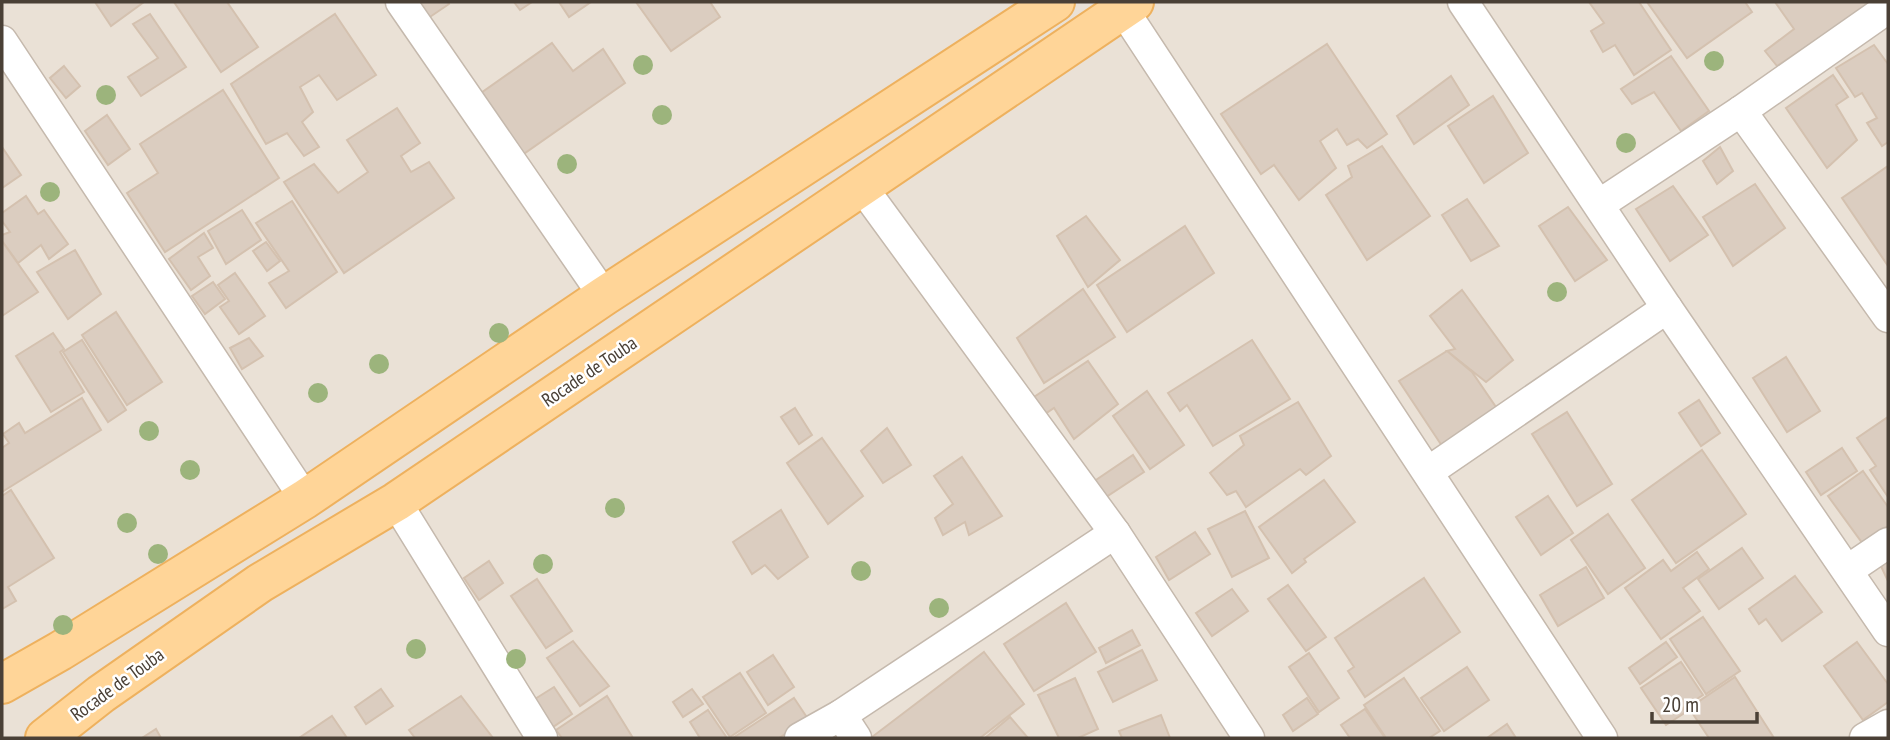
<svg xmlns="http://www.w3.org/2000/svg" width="1890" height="740" font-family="'PT Sans Narrow',sans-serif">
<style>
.residential{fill:#eae1d6}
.building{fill:#dbcdc0;stroke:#d4c1af;stroke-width:2}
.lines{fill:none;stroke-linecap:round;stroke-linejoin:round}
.minor-casing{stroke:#c5b9ad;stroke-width:33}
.primary-casing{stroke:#eeb15e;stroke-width:42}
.minor{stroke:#fff;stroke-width:30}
.primary{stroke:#ffd598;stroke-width:38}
.tree{fill:#9cb47c}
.labels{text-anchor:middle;stroke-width:5;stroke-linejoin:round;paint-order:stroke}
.street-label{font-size:19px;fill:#4a4036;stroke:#fff}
</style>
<rect width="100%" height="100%" fill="#f6f0e9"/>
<rect class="residential" x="2" y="2" width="1886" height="736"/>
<g class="building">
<polygon points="95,2 144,2 111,26"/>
<polygon points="174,2 227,2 258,47 221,72"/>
<polygon points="410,2 448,2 449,4 424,21"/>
<polygon points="514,2 532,2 520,10"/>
<polygon points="559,2 591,2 569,17"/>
<polygon points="636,2 710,2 720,17 671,51"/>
<polygon points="1589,2 1639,2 1671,50 1634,75 1615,45 1603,52 1591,31 1604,23"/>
<polygon points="1647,2 1745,2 1752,12 1687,58"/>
<polygon points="1775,2 1873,2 1777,66 1765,51 1794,29"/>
<polygon points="150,14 186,67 141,96 128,77 158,58 133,24"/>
<polygon points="335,14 376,75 337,100 319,75 300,87 313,112 302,122 319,147 304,156 287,133 266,144 231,84"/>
<polygon points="552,43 573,71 603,49 625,83 515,160 471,100"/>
<polygon points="1327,44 1387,134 1367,148 1358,139 1347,145 1337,129 1320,141 1336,168 1299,200 1274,165 1261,174 1221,114"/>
<polygon points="1874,45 1888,64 1888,142 1882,146 1867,123 1877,118 1862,93 1855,97 1836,68"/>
<polygon points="1671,56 1709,111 1681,131 1654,92 1632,104 1621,89"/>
<polygon points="64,66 80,86 66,98 50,78"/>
<polygon points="1833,75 1848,97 1836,105 1857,140 1827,168 1786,108"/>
<polygon points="1451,76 1469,105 1414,144 1397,116"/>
<polygon points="223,90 279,178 165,252 127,193 158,173 140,144"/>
<polygon points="1493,96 1528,153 1484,183 1448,126"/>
<polygon points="397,108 420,143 401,156 411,172 429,162 454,198 344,273 284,182 314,164 338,193 368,172 347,140"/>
<polygon points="107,115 130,149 108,165 85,131"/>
<polygon points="1382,146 1430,216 1367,260 1326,195 1352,177 1348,166"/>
<polygon points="2,147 21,175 2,188"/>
<polygon points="1720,147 1733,171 1717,184 1703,161"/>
<polygon points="1888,166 1888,266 1842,198"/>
<polygon points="1755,184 1785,228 1733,266 1703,217"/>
<polygon points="1673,186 1708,235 1670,261 1636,209"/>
<polygon points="26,196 38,214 44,210 68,244 49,259 41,245 18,263 2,241 2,235 10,232 2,221 2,213"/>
<polygon points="1467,199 1499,246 1471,261 1442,215"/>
<polygon points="292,201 337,272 286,308 269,283 289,271 256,223"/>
<polygon points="1568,207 1607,260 1575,281 1539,226"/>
<polygon points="242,210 261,240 226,264 208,231"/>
<polygon points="1086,216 1120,260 1088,287 1057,236"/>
<polygon points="1185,226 1214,273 1127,332 1097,285"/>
<polygon points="204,233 213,248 198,257 210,276 191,290 169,259"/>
<polygon points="2,241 38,292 2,316"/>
<polygon points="266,242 280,261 267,271 253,251"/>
<polygon points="75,250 101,294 68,319 37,272"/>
<polygon points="235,273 265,316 239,334 220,307 229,301 218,285"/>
<polygon points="213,282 225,299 205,314 192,296"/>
<polygon points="1083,289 1115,337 1044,383 1017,338"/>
<polygon points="1462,290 1513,360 1486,382 1447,351 1455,349 1430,316"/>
<polygon points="116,312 162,382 127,405 82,335"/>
<polygon points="53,333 64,349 60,352 84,392 51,412 16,356"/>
<polygon points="249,338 263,356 242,369 230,348"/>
<polygon points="82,340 126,410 108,422 63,352"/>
<polygon points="1252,340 1290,399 1213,446 1187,405 1180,411 1168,393"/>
<polygon points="1447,351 1472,372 1498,410 1442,446 1399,381"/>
<polygon points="1786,357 1820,411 1787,432 1753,378"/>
<polygon points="1088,361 1118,404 1074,439 1054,408 1039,418 1028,401"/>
<polygon points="1147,391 1184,445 1150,469 1113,416"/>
<polygon points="82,398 101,430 2,492 2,448 9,443 3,434 19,423 25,433"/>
<polygon points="1699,400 1720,433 1701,446 1679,413"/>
<polygon points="1298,402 1331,456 1306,475 1300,469 1246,507 1236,491 1227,495 1210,473 1244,445 1240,436"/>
<polygon points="795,408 812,435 799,444 781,417"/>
<polygon points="1567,412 1612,484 1577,506 1532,434"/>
<polygon points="1888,417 1888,497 1870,470 1876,466 1857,438"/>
<polygon points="887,428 911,465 883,483 861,451"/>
<polygon points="822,438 863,496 828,524 787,463"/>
<polygon points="1842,448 1857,471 1821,495 1806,472"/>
<polygon points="1702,450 1746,514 1676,563 1632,500"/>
<polygon points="1133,455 1144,472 1100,501 1090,484"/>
<polygon points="962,457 1002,516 969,535 965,522 943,535 935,518 953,504 934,476"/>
<polygon points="1863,471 1888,507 1888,526 1863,544 1828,496"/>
<polygon points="1324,480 1355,522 1304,559 1306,562 1292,573 1259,527"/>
<polygon points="11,490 54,558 8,587 16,601 2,609 2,496"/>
<polygon points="1548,496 1573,533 1541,555 1516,517"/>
<polygon points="781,510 808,557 778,579 765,565 752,574 733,542"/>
<polygon points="1245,511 1269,558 1232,577 1208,529"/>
<polygon points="1608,514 1645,568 1608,594 1571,540"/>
<polygon points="1195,532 1210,554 1169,580 1156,557"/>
<polygon points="1742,548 1763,578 1719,609 1698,579"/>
<polygon points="1697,552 1709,569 1683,588 1700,611 1661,639 1625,588 1663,560 1671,571"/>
<polygon points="1888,554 1888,581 1878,560"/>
<polygon points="489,561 503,583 479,600 464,578"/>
<polygon points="1586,567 1604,598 1558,626 1540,595"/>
<polygon points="1795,576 1822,612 1782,641 1766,619 1759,624 1749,609"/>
<polygon points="1424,578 1460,632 1365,697 1348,671 1354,667 1335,638"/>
<polygon points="537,579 572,631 546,648 511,596"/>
<polygon points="1288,585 1326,637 1306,651 1268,599"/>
<polygon points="1232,589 1248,611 1212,636 1196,613"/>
<polygon points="1066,603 1096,652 1034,691 1004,644"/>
<polygon points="1703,617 1740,671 1706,694 1670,639"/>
<polygon points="1132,630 1140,645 1106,663 1099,648"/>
<polygon points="573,641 609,686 580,706 547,658"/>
<polygon points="1666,642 1677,657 1640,684 1629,668"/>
<polygon points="1857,642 1888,684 1888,702 1863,720 1824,666"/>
<polygon points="1142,650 1157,680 1113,702 1098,672"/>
<polygon points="984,652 1024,704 980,738 873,738 872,737"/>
<polygon points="1309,653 1339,698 1319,712 1289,667"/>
<polygon points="773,655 794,687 768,705 747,672"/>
<polygon points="1681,662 1703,695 1683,708 1686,712 1666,725 1641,688"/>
<polygon points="1467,667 1489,700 1444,731 1421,698"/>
<polygon points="740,673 766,713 730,737 703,697"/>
<polygon points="1735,677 1774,738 1709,738 1689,708"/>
<polygon points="1075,678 1098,729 1078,738 1059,738 1038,695"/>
<polygon points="1404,678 1440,731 1429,738 1386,738 1364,705"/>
<polygon points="554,687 572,714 553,727 535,699"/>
<polygon points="381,689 393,706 366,724 355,707"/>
<polygon points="692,689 703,704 683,717 673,702"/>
<polygon points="461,696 493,738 415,738 409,730"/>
<polygon points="607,696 633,738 562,738 556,730"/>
<polygon points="794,698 808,719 779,738 733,738"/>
<polygon points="1307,698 1318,714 1293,731 1283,715"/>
<polygon points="1365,709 1385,738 1350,738 1341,725"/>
<polygon points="708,710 727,738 700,738 690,722"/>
<polygon points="1161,715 1170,738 1122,738 1119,731"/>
<polygon points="332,716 347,738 299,738"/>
<polygon points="1010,717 1028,738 985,738"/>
<polygon points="1507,724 1516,738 1487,738"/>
<polygon points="156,729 161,738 142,738"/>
</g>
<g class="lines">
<defs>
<g id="minor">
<polyline points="401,2 604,296"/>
<polyline points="1118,2 1602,738"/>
<polyline points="1463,2 1667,308 1888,631"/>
<polyline points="2,41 305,499"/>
<polyline points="1741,111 1888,317"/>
<polyline points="862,187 1115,533 1249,738"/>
<polyline points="1600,204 1741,111 1888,8"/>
<polyline points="1428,472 1667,308"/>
<polyline points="396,502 542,738"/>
<polyline points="1848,570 1888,543"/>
<polyline points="841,715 856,738"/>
<polyline points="800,738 841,715 1115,533"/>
<polyline points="1865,738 1888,725"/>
</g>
<g id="primary">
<polyline points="2,684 60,651 305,499 604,296 1055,2"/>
<polyline points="45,738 101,694 260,583 396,502 1134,2"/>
</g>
</defs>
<use href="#minor" class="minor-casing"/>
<use href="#primary" class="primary-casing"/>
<use href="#minor" class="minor"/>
<use href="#primary" class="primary"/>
</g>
<g class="tree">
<circle cx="1714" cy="61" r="10"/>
<circle cx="643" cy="65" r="10"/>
<circle cx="106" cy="95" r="10"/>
<circle cx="662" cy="115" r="10"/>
<circle cx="1626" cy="143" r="10"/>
<circle cx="567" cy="164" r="10"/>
<circle cx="50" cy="192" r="10"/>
<circle cx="1557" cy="292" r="10"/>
<circle cx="499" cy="333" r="10"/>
<circle cx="379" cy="364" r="10"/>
<circle cx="318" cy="393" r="10"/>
<circle cx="149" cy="431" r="10"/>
<circle cx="190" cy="470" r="10"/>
<circle cx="615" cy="508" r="10"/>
<circle cx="127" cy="523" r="10"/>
<circle cx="158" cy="554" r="10"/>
<circle cx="543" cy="564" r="10"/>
<circle cx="861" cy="571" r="10"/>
<circle cx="939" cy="608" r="10"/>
<circle cx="63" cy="625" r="10"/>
<circle cx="416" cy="649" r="10"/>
<circle cx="516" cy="659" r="10"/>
</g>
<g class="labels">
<g class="street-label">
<text transform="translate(589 371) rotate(-34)" y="7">Rocade de Touba</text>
<text transform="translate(117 684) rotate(-36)" y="7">Rocade de Touba</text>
</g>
</g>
<rect width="1890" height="740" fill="none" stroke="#4a4036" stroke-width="7"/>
<path d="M1652 712v10h105v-10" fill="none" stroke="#4a4036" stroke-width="3.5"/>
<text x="1662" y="712" font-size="21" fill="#4a4036" stroke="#ffffff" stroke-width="5" paint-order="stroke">20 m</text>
</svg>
